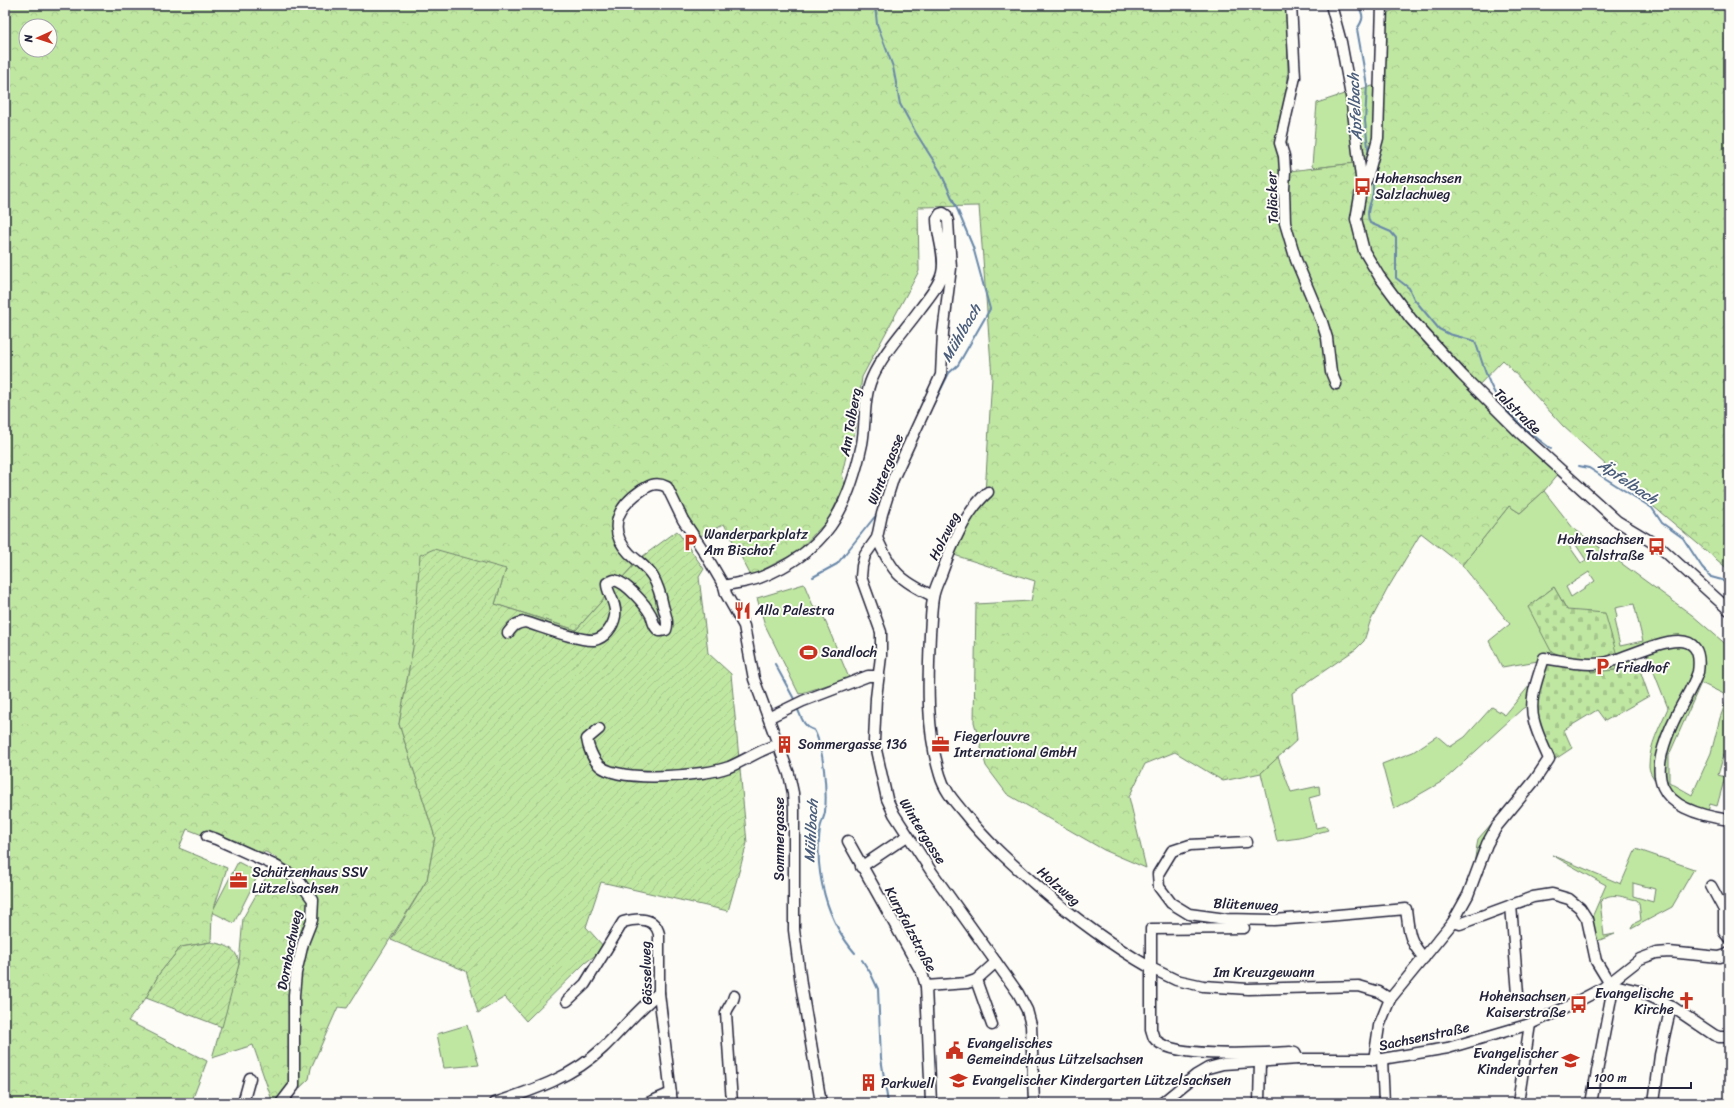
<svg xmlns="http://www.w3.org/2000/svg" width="1734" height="1108" font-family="Sriracha,sans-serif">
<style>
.green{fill:#c0e7a2;stroke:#71846e;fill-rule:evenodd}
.forest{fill:url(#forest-crowns);stroke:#71846e;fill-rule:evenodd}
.cemetery{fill:url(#cemetery-stones);stroke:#71846e}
.garden{fill:url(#garden-furrows);stroke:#71846e}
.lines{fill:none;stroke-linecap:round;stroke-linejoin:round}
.stream{stroke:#6787a9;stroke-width:2}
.minor-casing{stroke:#22223b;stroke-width:13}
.minor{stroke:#fdfcf7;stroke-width:10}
.labels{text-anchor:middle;stroke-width:4;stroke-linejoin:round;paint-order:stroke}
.poi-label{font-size:14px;fill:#22223b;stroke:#fdfcf7;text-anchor:start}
.street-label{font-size:14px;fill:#22223b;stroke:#fdfcf7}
.water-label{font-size:15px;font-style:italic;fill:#4a5d7b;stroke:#fdfcf7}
</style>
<defs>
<pattern id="forest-crowns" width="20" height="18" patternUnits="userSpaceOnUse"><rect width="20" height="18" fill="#c0e7a2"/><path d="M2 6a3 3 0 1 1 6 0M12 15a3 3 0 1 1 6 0" fill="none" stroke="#a5c68c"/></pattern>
<pattern id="cemetery-stones" width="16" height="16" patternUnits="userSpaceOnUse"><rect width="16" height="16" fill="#c0e7a2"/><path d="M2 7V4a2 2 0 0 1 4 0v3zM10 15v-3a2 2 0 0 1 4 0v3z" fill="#a5c68c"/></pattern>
<pattern id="garden-furrows" width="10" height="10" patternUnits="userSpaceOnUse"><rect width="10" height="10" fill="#c0e7a2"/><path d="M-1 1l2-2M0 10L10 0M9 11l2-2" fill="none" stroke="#a5c68c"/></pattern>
</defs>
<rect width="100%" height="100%" fill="#fdfcf7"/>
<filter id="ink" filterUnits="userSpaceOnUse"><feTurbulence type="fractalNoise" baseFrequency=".025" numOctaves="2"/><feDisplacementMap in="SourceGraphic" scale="8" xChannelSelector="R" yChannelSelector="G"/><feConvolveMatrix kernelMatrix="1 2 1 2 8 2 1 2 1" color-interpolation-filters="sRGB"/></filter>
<g filter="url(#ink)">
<g class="green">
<polygon points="1356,90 1363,162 1314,168 1312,166 1317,103"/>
<path d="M1544 491 1573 528 1692 615 1729 647V737L1718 775 1725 777 1717 806 1710 804 1706 819C1691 809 1649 785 1649 766 1649 746 1660 726 1668 708L1646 652 1617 662 1616 670 1591 672 1536 700 1522 709 1443 781 1394 809 1382 764 1413 752 1437 736 1450 747 1465 737 1492 707 1505 715 1530 685 1538 661 1502 667 1489 641 1510 624 1462 565 1509 506 1520 513ZM1572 539 1586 560 1581 563 1567 543ZM1589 572 1595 581 1571 597 1566 587ZM1554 587 1567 610 1528 607ZM1634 604 1643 641 1620 646 1614 620 1617 617 1615 608ZM1701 683 1728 696 1720 718 1711 753 1692 795 1669 782V755Z"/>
<polygon points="804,584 814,608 819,606 849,678 799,694 765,625 757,598"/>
<polygon points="1278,757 1291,792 1319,786 1320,795 1309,798 1316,828 1325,826 1328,830 1300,838 1277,841 1261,773"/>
<polygon points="1531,779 1474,864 1478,839"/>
<path d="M1636 849 1694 869 1672 907 1631 929 1633 924 1641 920 1639 903 1637 900C1624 898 1610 890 1600 902L1604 936 1615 934 1595 942 1590 922 1606 885 1552 855 1621 884ZM1633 883 1655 889 1653 902 1633 896Z"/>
<polygon points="238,862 259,873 234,923 212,912"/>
<polygon points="467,1025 479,1065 444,1068 437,1034"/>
</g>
<path class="forest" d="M5 5H1287L1288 76 1287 154 1290 171 1363 162 1356 90 1381 84 1387 13 1403 5H1729V570L1628 485 1563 426 1503 360 1474 390 1558 474 1544 491 1520 513 1509 506 1462 565 1421 533 1388 588 1370 622 1364 641 1356 649 1292 693 1297 740 1261 773 1223 781 1175 752 1145 764 1129 797 1146 868 1104 850 1007 794 986 766 974 722 976 604 1031 601 1035 581 951 554 985 494 992 377 979 206 918 207 919 271 862 377 855 432 849 443 842 474 845 485 828 520 797 552 751 576 724 524 701 536 669 488 654 486 625 501 612 520 626 545 639 559 576 630 495 604 506 569 413 648 399 724 435 837 427 880 347 1008 338 1007 311 1068 309 1079 284 1103H273L253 1045 212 1058 239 964 243 918 277 858 266 852 240 853 235 848 187 829 179 848 227 868 212 914 211 942 181 947 159 974 146 998 128 1021 207 1061 191 1103H5ZM26 26H50V50H26Z"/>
<g class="cemetery">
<polygon points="1554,587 1567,610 1605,613 1618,659 1567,659 1551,651 1528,607"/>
<path d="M1635 656 1649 696 1605 721 1597 710 1564 730 1572 748 1554 760C1548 749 1539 736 1536 723 1532 704 1540 679 1548 662L1589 666 1591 672 1616 670 1617 663Z"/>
</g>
<g class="garden">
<polygon points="677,531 704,569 699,577 708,653 731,674 747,843 728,911 601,882 586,927 605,948 585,963 526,1021 505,997 478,1013 466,971 391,940 427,880 435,837 399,724 413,648 420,555 434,549 506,569 495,604 576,630 639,559"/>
<path d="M211 942C225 945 237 947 239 964L222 1027 146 998 159 974 181 947Z"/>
</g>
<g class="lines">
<g class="stream">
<polyline points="875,5 877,24 893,67 900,104 916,133 940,171 958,211 973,247 990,309 958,365 949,373 932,407"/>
<path d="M1358 5C1364 16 1364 19 1357 29L1367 85 1365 121 1369 156"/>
<path d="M1372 176C1373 181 1373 188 1373 193 1371 204 1365 212 1370 223L1391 232 1396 238V278L1409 288 1414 299 1439 329 1449 334 1475 341C1481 357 1485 375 1493 390 1505 414 1530 433 1551 449"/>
<polyline points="1579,466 1589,468 1652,508 1662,523 1683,538 1702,567 1711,577 1722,580 1729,587"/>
<polyline points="813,577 837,564 877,514"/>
<polyline points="775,664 794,699"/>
<path d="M798 710C802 719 804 727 814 730 824 748 827 791 825 812 824 818 821 823 820 829 814 872 827 921 855 953"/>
<polyline points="862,960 870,972 878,989 881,1058 888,1103"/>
</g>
<defs>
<g id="minor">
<polyline points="1291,5 1295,77 1280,143 1284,156 1285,171 1284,189 1285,223 1296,260 1322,322 1327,338 1331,372 1336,384"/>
<polyline points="1331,5 1341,42 1351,96 1362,185 1356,219 1364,251 1379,276 1411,319 1462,375 1519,432 1617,521 1660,547 1729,610"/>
<polyline points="1362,185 1367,179 1378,138 1382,5"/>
<path d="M988 492C965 512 951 547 941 575 938 582 934 590 933 598 931 610 931 622 930 634 928 681 926 730 940 775 944 790 954 801 964 813 985 840 1011 863 1036 885 1073 917 1109 944 1151 968V1029C1152 1032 1153 1036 1154 1038 1169 1060 1265 1053 1290 1052L1295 1053 1298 1059"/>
<path d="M877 538C892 572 899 580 933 596"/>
<path d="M724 586C735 583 748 582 759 578 826 552 848 510 862 444 866 423 863 398 872 378 883 353 904 331 920 309 928 298 939 286 942 273 946 255 937 237 937 219L940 214 943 213 946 215 948 221 951 268 943 333 941 375 893 479 882 514 877 538 865 555 862 566 861 577 881 632V656L876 698 874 741 887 799 894 814 931 871 1018 993 1027 1010 1031 1025 1034 1103"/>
<path d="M508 633C513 626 516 623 525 622 542 627 578 641 594 640 605 638 613 627 615 616 617 602 606 592 607 583L614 580C626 582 645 604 651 615 653 620 653 625 657 629L660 631 666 630C669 623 665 613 663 606 661 596 658 586 653 577 647 567 637 561 629 553 606 529 618 506 642 490 651 484 658 482 667 487L683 520 703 550 724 586 726 594 744 626 754 679 789 774 793 793 794 809V930L801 984 821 1103"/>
<polyline points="770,717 803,701 868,676 879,676"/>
<path d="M599 729 587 739C588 747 593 760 600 766 620 783 705 776 729 767 746 760 761 749 779 744"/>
<polyline points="207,836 216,839 274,865 297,878 313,900 312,920 303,943 296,973 294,995 294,1086 281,1103"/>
<polyline points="848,841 922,973 926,986 931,1103"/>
<path d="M1247 842 1190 845 1172 851 1158 874 1159 887 1171 903 1189 914 1226 919 1274 920 1315 917 1406 909C1409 931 1408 940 1424 958"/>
<polyline points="861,867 907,836"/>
<polyline points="1711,886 1724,910 1724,932 1729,938"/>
<polyline points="1511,905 1518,994"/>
<polyline points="1453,922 1460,924 1533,897 1552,894 1569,899 1580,908 1587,919 1596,961 1610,984"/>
<polyline points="1244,928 1151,929 1151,968 1176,980 1203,986 1248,989 1359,986 1379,992 1390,999"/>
<polyline points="976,980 992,1025"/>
<polyline points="1610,984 1639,991 1671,1006 1714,1035 1719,1037 1729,1037"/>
<polyline points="926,986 967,983 976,980 996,962"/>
<path d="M567 1001 585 984 623 922C638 918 655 917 659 934V993L672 1103"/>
<polyline points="1382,1059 1384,1103"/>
<path d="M1374 1060 1379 1026 1390 999 1453 922 1468 895 1487 844 1497 826 1535 780 1549 759C1544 747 1537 734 1534 721 1528 700 1538 678 1544 658 1563 661 1584 666 1603 663 1629 660 1707 610 1698 672 1693 687 1684 700 1677 714 1645 778 1654 809 1729 820"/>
<polyline points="243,1103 250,1078"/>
<path d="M495 1103C533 1090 573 1077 603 1048 622 1030 638 1009 659 993"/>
<polyline points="648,1103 671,1093"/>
<path d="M732 1103 726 1013C728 1006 733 1003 734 996"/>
<polyline points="1162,1103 1196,1075 1208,1068 1223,1064 1298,1059 1382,1059 1448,1048 1530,1024 1565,1008 1603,988 1640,959 1656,953 1669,952 1719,957 1726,955 1729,953"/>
<polyline points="1259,1103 1260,1061"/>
<polyline points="1518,1103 1530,1024"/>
<polyline points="1591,1103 1611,998 1610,984"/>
<polyline points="1654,1103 1660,1055 1671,1006"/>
</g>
</defs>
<use href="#minor" class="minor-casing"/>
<use href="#minor" class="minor"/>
</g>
</g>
<defs>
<symbol id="bus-bare" viewBox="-9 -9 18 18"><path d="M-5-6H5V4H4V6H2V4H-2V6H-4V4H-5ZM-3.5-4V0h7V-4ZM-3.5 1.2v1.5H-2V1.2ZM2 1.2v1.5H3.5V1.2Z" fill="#c8321e" stroke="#fdfcf7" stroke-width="2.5" paint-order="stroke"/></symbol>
<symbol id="parking-bare" viewBox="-9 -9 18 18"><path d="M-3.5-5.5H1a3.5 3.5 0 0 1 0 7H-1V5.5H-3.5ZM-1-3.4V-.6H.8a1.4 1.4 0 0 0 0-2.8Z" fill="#c8321e" stroke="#fdfcf7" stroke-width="2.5" paint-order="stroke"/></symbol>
<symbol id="restaurant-bare" viewBox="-9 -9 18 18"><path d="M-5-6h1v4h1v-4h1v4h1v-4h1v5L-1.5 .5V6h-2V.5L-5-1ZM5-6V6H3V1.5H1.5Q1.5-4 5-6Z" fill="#c8321e" stroke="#fdfcf7" stroke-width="2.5" paint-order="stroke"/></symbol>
<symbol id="stadium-bare" viewBox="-9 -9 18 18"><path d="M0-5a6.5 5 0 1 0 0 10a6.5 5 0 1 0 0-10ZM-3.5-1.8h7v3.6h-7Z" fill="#c8321e" stroke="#fdfcf7" stroke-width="2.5" paint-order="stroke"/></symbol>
<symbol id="building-bare" viewBox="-9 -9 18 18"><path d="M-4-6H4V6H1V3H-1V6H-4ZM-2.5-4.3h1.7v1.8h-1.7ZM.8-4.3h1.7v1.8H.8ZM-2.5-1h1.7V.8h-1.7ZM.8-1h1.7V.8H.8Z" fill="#c8321e" stroke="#fdfcf7" stroke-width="2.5" paint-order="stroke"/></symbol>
<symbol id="office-bare" viewBox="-9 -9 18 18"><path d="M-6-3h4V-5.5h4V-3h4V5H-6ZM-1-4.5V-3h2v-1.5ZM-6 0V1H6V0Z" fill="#c8321e" stroke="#fdfcf7" stroke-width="2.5" paint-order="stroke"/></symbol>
<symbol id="church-bare" viewBox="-9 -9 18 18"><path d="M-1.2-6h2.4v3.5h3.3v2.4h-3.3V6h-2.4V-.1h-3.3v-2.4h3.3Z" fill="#c8321e" stroke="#fdfcf7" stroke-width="2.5" paint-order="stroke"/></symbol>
<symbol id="civic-bare" viewBox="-9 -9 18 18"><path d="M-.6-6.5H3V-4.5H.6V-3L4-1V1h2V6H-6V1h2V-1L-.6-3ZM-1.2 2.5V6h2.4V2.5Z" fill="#c8321e" stroke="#fdfcf7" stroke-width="2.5" paint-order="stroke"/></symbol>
<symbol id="school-bare" viewBox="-9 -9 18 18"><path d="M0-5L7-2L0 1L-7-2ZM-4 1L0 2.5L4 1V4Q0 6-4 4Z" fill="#c8321e" stroke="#fdfcf7" stroke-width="2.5" paint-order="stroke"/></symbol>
</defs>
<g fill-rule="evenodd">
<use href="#bus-bare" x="1350" y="174" width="25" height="25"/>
<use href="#parking-bare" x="678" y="530" width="25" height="25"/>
<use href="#bus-bare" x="1644" y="534" width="25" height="25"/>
<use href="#restaurant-bare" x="730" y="598" width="25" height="25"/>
<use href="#stadium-bare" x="796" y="640" width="25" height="25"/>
<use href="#parking-bare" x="1590" y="654" width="25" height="25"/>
<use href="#building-bare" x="772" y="732" width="25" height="25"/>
<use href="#office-bare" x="928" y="732" width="25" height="25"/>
<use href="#office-bare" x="226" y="868" width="25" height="25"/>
<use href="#church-bare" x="1674" y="988" width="25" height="25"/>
<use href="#bus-bare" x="1566" y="992" width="25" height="25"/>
<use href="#civic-bare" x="942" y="1038" width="25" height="25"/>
<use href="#school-bare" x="1558" y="1048" width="25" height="25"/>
<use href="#school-bare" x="946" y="1068" width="25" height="25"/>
<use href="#building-bare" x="856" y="1070" width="25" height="25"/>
</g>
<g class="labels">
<g class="poi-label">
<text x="1375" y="183">Hohensachsen<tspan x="1375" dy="16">Salzlachweg</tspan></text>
<text x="704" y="539">Wanderparkplatz<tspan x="704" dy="16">Am Bischof</tspan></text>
<text x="1644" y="544" text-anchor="end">Hohensachsen<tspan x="1644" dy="16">Talstraße</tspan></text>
<text x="755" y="615">Alla Palestra</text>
<text x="821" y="657">Sandloch</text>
<text x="1616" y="672">Friedhof</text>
<text x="954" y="741">Fiegerlouvre<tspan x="954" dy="16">International GmbH</tspan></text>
<text x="798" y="749">Sommergasse 136</text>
<text x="252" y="877">Schützenhaus SSV<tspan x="252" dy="16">Lützelsachsen</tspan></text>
<text x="1674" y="998" text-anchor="end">Evangelische<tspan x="1674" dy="16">Kirche</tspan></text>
<text x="1566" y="1001" text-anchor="end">Hohensachsen<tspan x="1566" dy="16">Kaiserstraße</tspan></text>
<text x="967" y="1048">Evangelisches<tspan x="967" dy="16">Gemeindehaus Lützelsachsen</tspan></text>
<text x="1558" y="1058" text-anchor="end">Evangelischer<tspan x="1558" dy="16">Kindergarten</tspan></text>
<text x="972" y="1085">Evangelischer Kindergarten Lützelsachsen</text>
<text x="881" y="1088">Parkwell</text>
</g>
<g class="street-label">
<text transform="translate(1272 198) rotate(-92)" y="5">Taläcker</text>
<text transform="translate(1518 411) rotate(44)" y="5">Talstraße</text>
<text transform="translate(850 422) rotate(-80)" y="5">Am Talberg</text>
<text transform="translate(885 469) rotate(-68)" y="5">Wintergasse</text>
<text transform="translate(944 536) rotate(-63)" y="5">Holzweg</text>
<text transform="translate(923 831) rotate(58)" y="5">Wintergasse</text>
<text transform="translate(779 839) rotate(-90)" y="5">Sommergasse</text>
<text transform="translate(1059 886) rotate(41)" y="5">Holzweg</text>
<text transform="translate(1246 904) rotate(2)" y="5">Blütenweg</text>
<text transform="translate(911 929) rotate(62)" y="5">Kurpfalzstraße</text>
<text transform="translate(289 950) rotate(-79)" y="5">Dornbachweg</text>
<text x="1264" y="977">Im Kreuzgewann</text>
<text transform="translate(646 973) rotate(-92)" y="5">Gässelweg</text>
<text transform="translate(1424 1036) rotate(-12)" y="5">Sachsenstraße</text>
</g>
<g class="water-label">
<text transform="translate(1355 107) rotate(-93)" y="5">Äpfelbach</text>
<text transform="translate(961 333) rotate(-60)" y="5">Mühlbach</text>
<text transform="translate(1628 482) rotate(34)" y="5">Äpfelbach</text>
<text transform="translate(811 831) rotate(-87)" y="5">Mühlbach</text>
</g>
</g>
<rect width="1734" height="1108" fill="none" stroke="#fdfcf7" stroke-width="20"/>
<rect x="10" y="10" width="1714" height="1088" fill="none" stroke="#22223b" stroke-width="1.5" filter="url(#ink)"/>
<g transform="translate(38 38) rotate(267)"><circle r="19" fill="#fdfcf7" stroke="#a5a5ac"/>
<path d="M0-3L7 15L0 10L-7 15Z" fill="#c8321e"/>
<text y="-6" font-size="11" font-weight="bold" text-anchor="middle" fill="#22223b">N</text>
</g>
<path d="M1588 1082v6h103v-6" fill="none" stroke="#22223b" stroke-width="2"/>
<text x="1594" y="1082" font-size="12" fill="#22223b" stroke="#fdfcf7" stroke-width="3" paint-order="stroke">100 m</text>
</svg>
